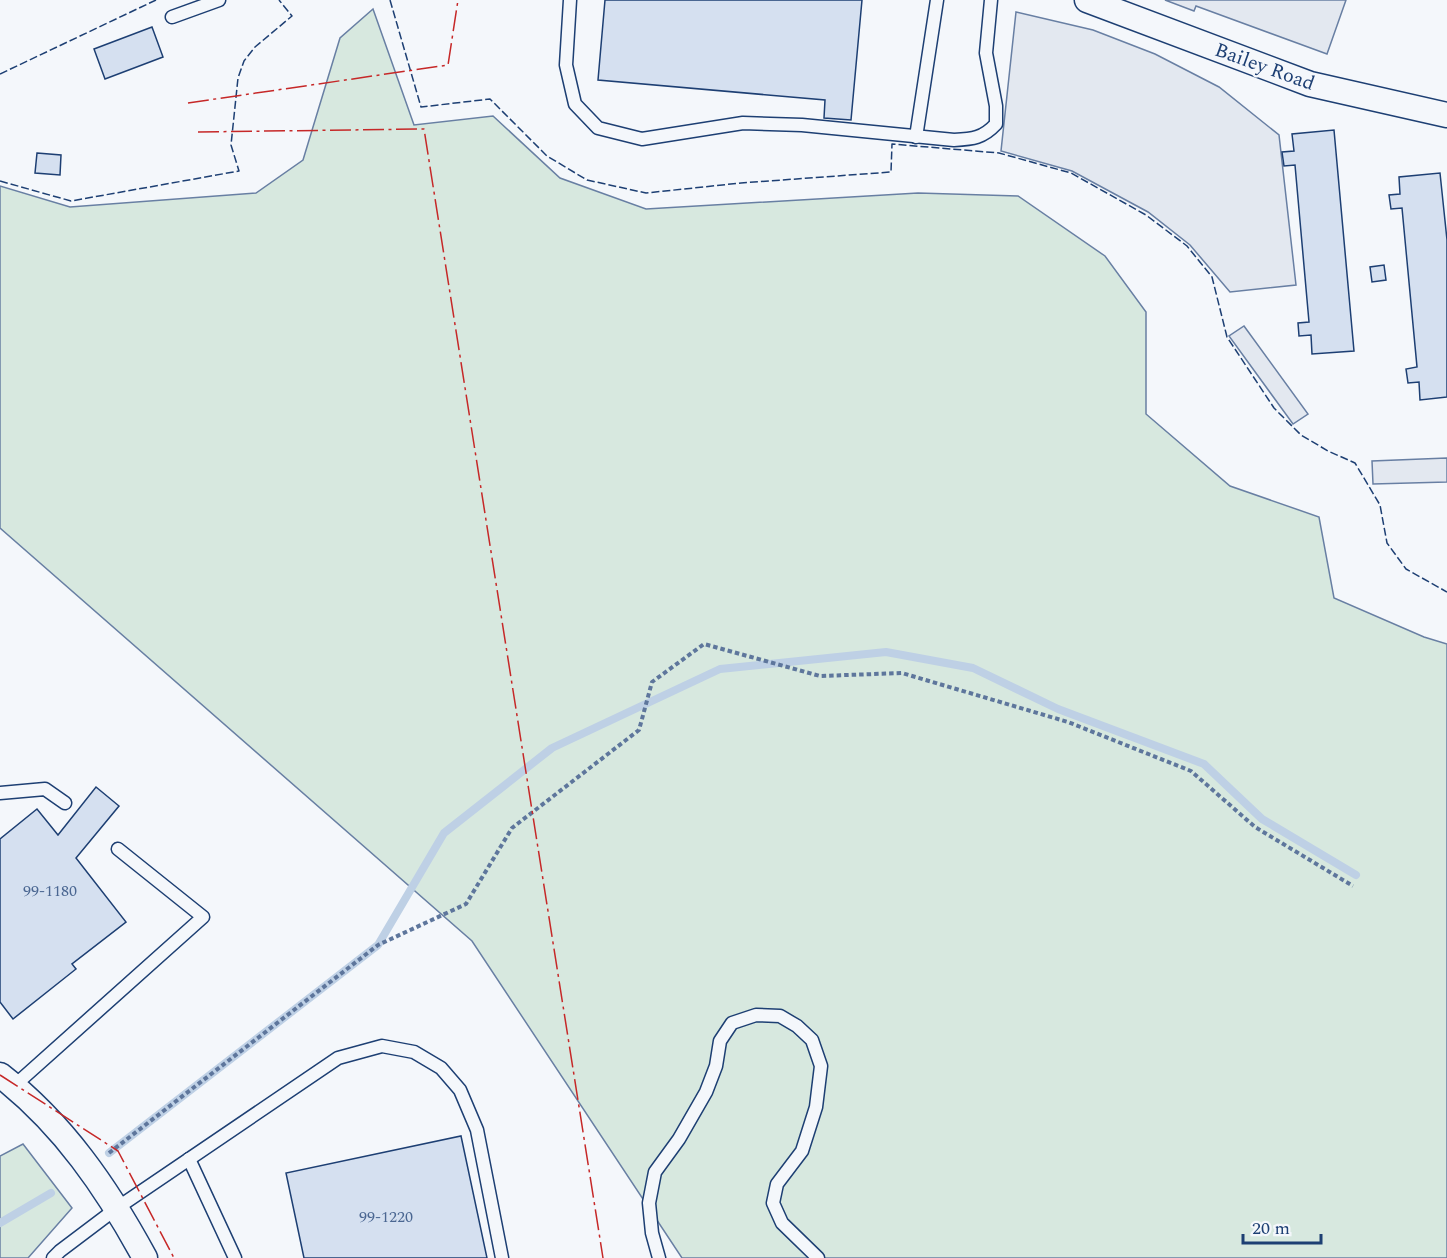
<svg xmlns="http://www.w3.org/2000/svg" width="1447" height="1258" font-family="Spectral,serif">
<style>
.green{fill:#d7e8df;stroke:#687fa3;stroke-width:1.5}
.parking{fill:#e3e8f0;stroke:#687fa3;stroke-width:1.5}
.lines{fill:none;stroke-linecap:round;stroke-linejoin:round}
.stream{stroke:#bed0e5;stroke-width:8}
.building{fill:#d5e0f0;stroke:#1d3f73;stroke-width:1.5}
.lane-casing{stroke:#1d3f73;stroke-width:15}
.street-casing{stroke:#1d3f73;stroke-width:27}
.path{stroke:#5e769c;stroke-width:4;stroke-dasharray:4.5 3;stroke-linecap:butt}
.lane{stroke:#f4f7fb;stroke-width:12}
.street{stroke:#f4f7fb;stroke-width:24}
.fence{stroke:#1d3f73;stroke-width:1.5;stroke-dasharray:8 3;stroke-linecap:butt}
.power{stroke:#c62828;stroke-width:1.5;stroke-dasharray:21 4.5 3 4.5;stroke-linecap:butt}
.labels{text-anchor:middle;stroke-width:4.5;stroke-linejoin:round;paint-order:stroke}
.number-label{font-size:16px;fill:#4b6792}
.street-label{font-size:20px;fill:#1d3f73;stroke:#f4f7fb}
</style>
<rect width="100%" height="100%" fill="#f4f7fb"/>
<g class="green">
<polygon points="373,9 414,125 493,116 560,178 646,209 918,193 1018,196 1105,256 1146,312 1146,414 1230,486 1319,517 1334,598 1424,637 1447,644 1447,1258 682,1258 472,941 0,528 0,186 70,207 256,193 303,160 340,38"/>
<polygon points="23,1144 72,1208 28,1258 0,1258 0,1156"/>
</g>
<g class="parking">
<polygon points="1165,0 1346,0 1327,54 1196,6 1194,11"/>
<polygon points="1016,12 1093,30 1155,54 1219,87 1279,135 1296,285 1230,292 1190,245 1148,212 1072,171 1001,151"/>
<polygon points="1244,326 1308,414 1293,424 1229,336"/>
<polygon points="1447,458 1447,482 1373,484 1372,461"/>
</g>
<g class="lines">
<g class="stream">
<polyline points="109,1153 378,945 444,833 552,748 720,669 886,652 973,668 1058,709 1204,764 1262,819 1356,875"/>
<polyline points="0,1223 51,1193"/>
</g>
</g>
<g class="building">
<polygon points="605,0 862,0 851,120 824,118 825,100 598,80"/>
<polygon points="152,27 163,57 105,79 94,49"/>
<polygon points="1334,130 1354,351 1312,354 1311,335 1299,336 1298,323 1309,322 1295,165 1284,166 1282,152 1294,151 1292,134"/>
<polygon points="37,153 61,155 60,175 35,173"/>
<polygon points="1440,173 1447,240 1447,397 1420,400 1419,382 1408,383 1406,369 1417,367 1402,208 1391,209 1389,195 1400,194 1399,177"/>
<polygon points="1384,265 1386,280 1372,282 1370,267"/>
<polygon points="96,787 119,806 76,858 126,922 72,964 76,969 13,1019 0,1002 0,839 37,809 58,835"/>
<polygon points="461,1136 487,1258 304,1258 286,1173"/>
</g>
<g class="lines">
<defs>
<g id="lane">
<path d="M570 0 566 65 575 104 598 128 642 139 743 123 802 125 954 140C973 139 983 138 996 124V106L986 53 991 0"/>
<polyline points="172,17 219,0"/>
<polyline points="916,137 937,0"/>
<polyline points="0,793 45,789 65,803"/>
<polyline points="14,1086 203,917 118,849"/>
<polyline points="189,1159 235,1258"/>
<polyline points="53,1258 60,1251 117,1208 338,1058 382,1046 414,1052 441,1068 460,1090 477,1130 502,1258"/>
<polyline points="659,1258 652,1233 649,1203 655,1172 679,1139 706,1092 716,1066 720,1041 732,1023 756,1015 780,1016 797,1026 812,1040 821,1066 816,1107 802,1151 777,1184 773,1203 782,1223 818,1258"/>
</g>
<g id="street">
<polyline points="1087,0 1310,84 1447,115"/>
<path d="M0 1075C63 1124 107 1188 145 1258"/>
</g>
</defs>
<use href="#lane" class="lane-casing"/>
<use href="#street" class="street-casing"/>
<polyline class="path" points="109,1153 378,945 466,904 512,828 639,730 652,682 704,644 820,676 902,673 1068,722 1191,771 1255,827 1353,886"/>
<use href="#lane" class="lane"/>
<use href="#street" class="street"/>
<g class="fence">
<polyline points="390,0 421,107 490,99 547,156 587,180 646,193 741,183 891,172 892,144 999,153 1071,173 1146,215 1187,246 1212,277 1227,337 1274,408 1301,435 1328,451 1355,463 1380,505 1387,543 1406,569 1447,592"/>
<polyline points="0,74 156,0"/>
<polyline points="0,181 71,201 239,171 231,145 238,78 244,61 255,47 292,16 279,0"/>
</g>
<g class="power">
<polyline points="188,103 448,65 458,0"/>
<polyline points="198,132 424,129 603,1258"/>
<polyline points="0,1075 118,1151 174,1258"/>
</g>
</g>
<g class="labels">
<g class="number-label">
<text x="50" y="896">99-1180</text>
<text x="386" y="1222">99-1220</text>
</g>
<g class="street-label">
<text transform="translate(1265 66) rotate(20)" y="7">Bailey Road</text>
</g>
</g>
<path d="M1243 1234v9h78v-9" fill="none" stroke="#1d3f73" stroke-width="3"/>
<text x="1252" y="1234" font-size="18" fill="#1d3f73" stroke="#f4f7fb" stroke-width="4.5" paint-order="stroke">20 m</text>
</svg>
